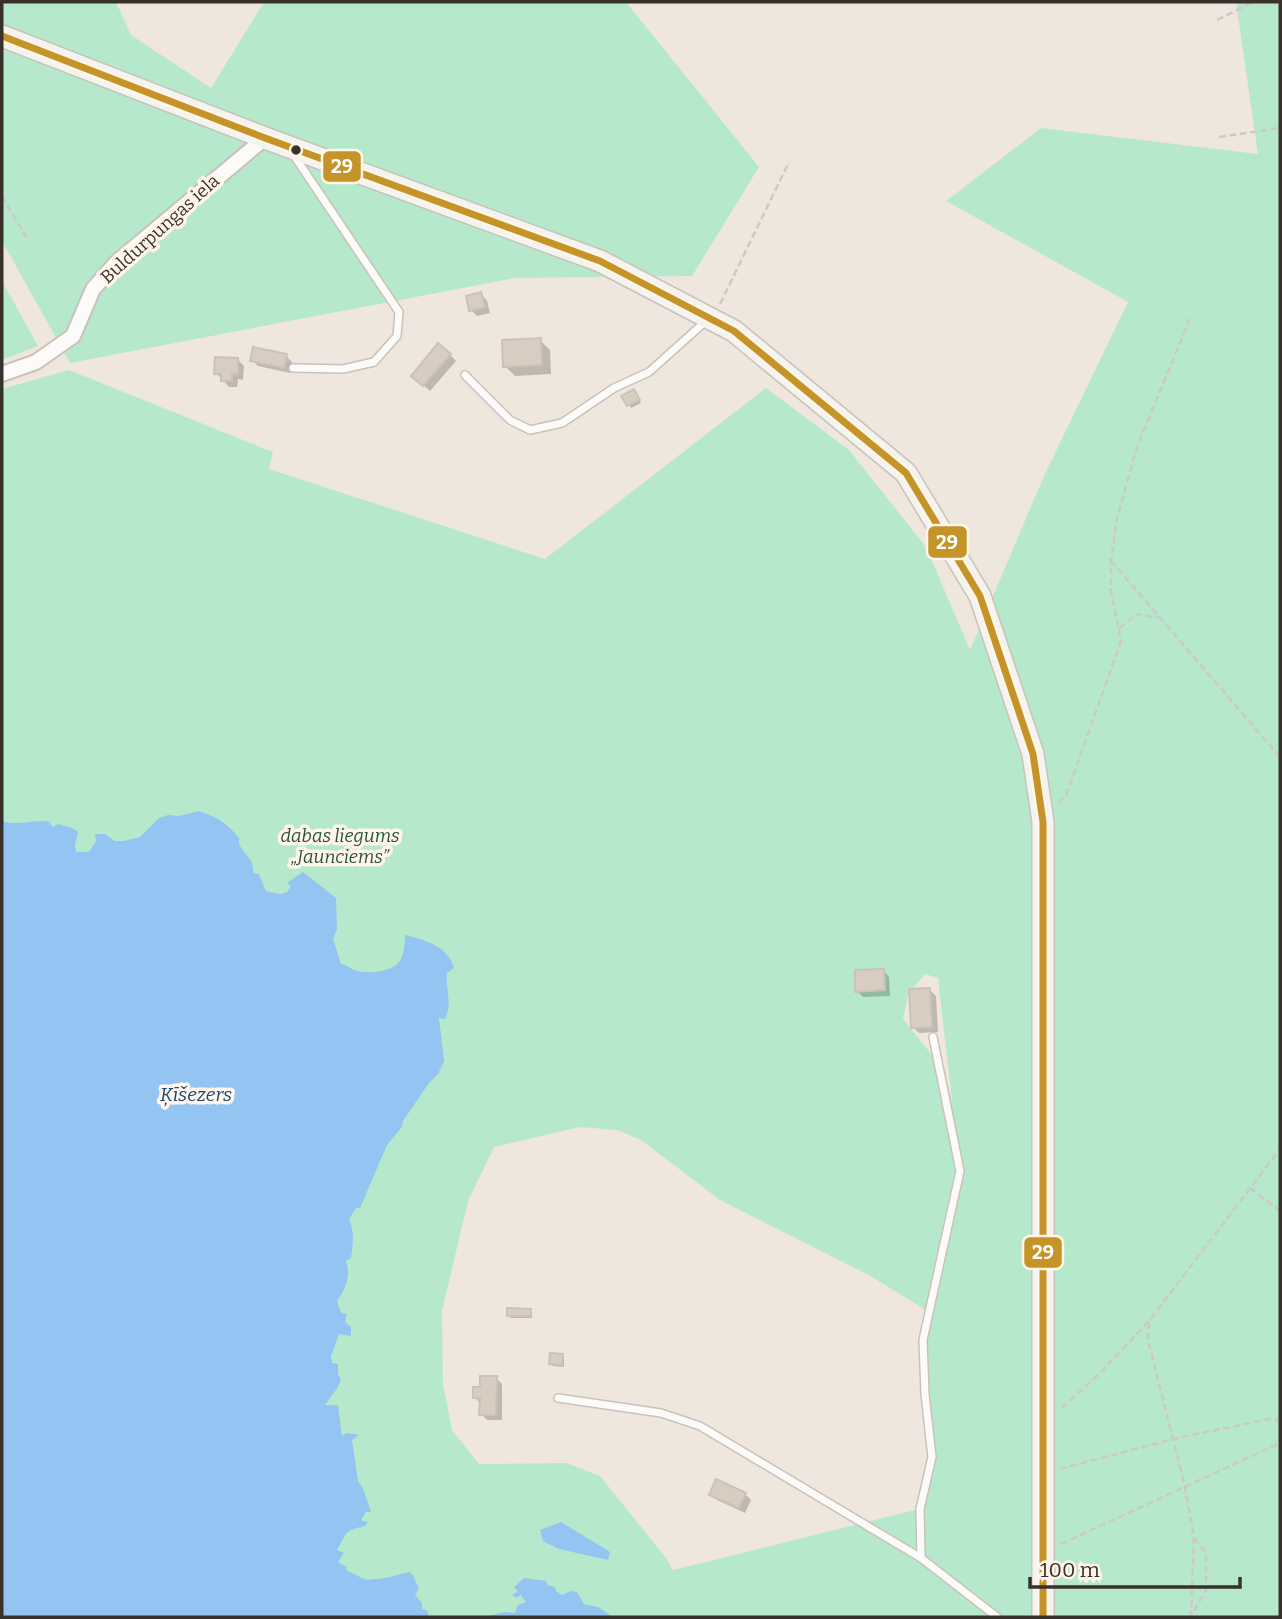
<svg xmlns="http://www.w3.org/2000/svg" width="1282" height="1619" font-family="Bitter,serif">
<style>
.green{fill:#b6e9cb;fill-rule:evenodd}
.water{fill:#94c4f2}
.shadow{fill:#0003}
.building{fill:#d9cdc2;stroke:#cac3bc;stroke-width:2}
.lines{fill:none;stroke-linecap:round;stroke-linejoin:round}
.lane-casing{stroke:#c9c2bb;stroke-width:10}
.street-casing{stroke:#c9c2bb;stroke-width:18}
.secondary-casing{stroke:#c9c2bb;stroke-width:24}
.path{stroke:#cdc9c6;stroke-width:2.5;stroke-dasharray:7 3.5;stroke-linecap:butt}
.lane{stroke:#fdfbfa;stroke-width:7}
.street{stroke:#fdfbfa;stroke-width:14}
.secondary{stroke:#f3f4f0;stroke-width:21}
.bus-1-casing{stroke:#fff5eb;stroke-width:12}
.bus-1{stroke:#c59428;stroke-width:7}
.bus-dot{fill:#39322c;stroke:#fff5eb;stroke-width:2.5}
.labels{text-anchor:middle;stroke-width:7;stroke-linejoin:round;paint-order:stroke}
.street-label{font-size:18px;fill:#39322c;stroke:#fff5eb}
.park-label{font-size:18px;font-style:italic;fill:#26523d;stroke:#fff5eb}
.water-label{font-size:19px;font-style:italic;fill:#154975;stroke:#fff5eb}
.line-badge{stroke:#fff5eb;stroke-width:2.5}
.badge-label{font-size:19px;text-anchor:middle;font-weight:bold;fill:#fff}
</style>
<rect width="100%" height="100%" fill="#efe6de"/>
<g class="green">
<polygon points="2,2 116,2 131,35 211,88 264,2 626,2 759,167 692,276 515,278 70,363 2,241"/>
<path d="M1236 2H1280V1617H2V389L69 370 273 452 269 469 545 559 766 388 849 450 926 547 970 650 1044 476 1128 302 946 201 1041 128 1258 154ZM925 974 938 978 952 1101 944 1070 903 1019 908 995ZM580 1127 617 1130 641 1140 720 1200 867 1274 929 1312 923 1340 932 1457 919 1509 673 1570 666 1558 600 1476 566 1463 479 1464 452 1430 443 1384 442 1311 468 1201 494 1147Z"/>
<polygon points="2,281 38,346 2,360"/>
</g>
<g class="water">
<path d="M199 811C217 817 227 823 239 838V844C244 855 255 859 253 873L259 874 266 891 280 894 287 892 291 886 287 883 303 872 336 898 337 929 333 939 341 964C347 965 351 969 357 971 368 974 391 972 399 962 404 955 405 943 405 935 424 939 449 947 454 968L447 973C445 990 453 1003 445 1019L439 1018 444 1061 438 1074 429 1083 403 1121 402 1127 387 1145 360 1208H356L349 1219C355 1234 353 1243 351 1258L346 1261C351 1276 346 1288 337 1301L341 1313 347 1314 345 1322 351 1327V1336L339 1334 331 1356 332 1363 338 1364V1374L341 1379 338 1387 325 1405H338L342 1436 347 1433 359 1435 352 1440 358 1481 363 1488 371 1512H366L362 1518V1521L368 1522 365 1526C343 1531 347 1533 337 1550L344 1553 338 1562 347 1567 346 1570 366 1580 386 1578 409 1572 413 1575 419 1589 415 1595 422 1603V1609L427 1610 429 1617H2V821C16 826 33 820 48 821L53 827 58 824 72 828 78 832 75 845 76 852H89L96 841 95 834H105L115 841H124L140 837 159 818 168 815 179 816Z"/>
<polygon points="561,1522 610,1552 608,1560 559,1549 543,1541 540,1530"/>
<polygon points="524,1578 546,1581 547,1585 555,1587 556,1591 562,1595 571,1591 577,1592 584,1604 598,1607 613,1617 484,1617 504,1612 515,1613 518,1605 526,1602 521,1595 516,1598 512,1595 518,1591 514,1587"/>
</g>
<g class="shadow">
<polygon points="481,294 487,301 490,313 477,316 471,310"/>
<polygon points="540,340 550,350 551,374 515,376 505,366"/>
<polygon points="450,355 456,361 430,391 419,381"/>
<polygon points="286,356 292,362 290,373 258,366 252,360"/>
<polygon points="238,360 244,366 243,380 238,379 237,387 229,387 216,373"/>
<polygon points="634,391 641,403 631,408 624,396"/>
<polygon points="883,970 889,977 890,996 863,997 857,991"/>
<polygon points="930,990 936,996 938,1032 919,1033 913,1027"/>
<polygon points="530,1310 532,1318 511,1318 509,1315"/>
<polygon points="562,1356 564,1358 564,1367 553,1366 551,1363"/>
<polygon points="496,1378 502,1384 502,1420 487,1420 481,1414 481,1404 474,1397 482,1388"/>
<polygon points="711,1494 745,1494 751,1500 745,1513 717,1500"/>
</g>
<g class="building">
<polygon points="481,292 485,307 469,311 466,296"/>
<polygon points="541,338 542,365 503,367 502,340"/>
<polygon points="438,343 451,354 423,386 411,376"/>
<polygon points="253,347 287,354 284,368 250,361"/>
<polygon points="215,357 238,358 238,374 232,374 232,381 221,381 221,374 214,374"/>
<polygon points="634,389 640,400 627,406 621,396"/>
<polygon points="884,969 885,990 855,992 855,970"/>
<polygon points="930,988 932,1027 911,1028 909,989"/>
<polygon points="507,1308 531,1309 531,1316 507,1316"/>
<polygon points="550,1353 563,1354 562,1365 549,1364"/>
<polygon points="480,1376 497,1376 496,1415 479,1415 480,1398 473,1398 473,1387 480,1387"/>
<polygon points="716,1479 746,1493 739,1508 709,1495"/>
</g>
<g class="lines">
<defs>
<g id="lane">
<polyline points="293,368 343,369 374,362 397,336 399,312 293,154"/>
<polyline points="465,375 510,420 530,430 562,423 614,388 649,372 706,321"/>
<polyline points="558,1398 661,1413 700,1426 921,1558 997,1617"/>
<polyline points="921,1558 920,1509 932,1457 925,1394 923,1340 960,1171 933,1037"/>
</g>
<polyline id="street" points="2,374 36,362 73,336 93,289 117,262 265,138"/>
<polyline id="secondary" points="2,36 265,138 600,261 734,331 906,473 980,596 1033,754 1043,822 1043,1617"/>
</defs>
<use href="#lane" class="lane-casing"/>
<use href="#street" class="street-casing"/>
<use href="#secondary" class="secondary-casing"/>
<g class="path">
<polyline points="1217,20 1253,2"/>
<polyline points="1219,137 1280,128"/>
<polyline points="2,196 26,237"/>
<polyline points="720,304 789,162"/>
<polyline points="1111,561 1280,757"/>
<polyline points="1119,628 1137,614 1160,618"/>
<polyline points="1059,803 1067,793 1121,641 1111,590 1111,561 1117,518 1137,447 1190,318"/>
<polyline points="1250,1188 1280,1211"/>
<polyline points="1149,1322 1148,1340 1185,1487 1194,1538 1191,1617"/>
<polyline points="1062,1408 1102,1371 1149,1321 1280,1149"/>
<polyline points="1060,1469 1173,1439 1269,1419 1280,1421"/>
<polyline points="1061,1544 1280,1443"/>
<polyline points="1194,1611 1206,1590 1206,1553 1194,1538"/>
</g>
<use href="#lane" class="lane"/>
<use href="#street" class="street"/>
<use href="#secondary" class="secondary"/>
<defs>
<polyline id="bus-1" points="2,36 265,138 600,261 734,331 906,473 980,596 1033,754 1043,822 1043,1617"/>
</defs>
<use href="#bus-1" class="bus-1-casing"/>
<use href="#bus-1" class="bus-1"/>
</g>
<circle class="bus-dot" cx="296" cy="150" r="6"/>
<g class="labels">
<g class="street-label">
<text transform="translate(160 229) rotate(-42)" y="6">Buldurpungas iela</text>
</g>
<g class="park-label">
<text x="340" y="842">dabas liegums<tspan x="340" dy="21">„Jaunciems”</tspan></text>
</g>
<g class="water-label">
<text x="196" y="1101">Ķīšezers</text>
</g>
</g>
<g class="line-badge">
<rect x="322" y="150" width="40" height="33" rx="7" fill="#c59428"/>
<rect x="927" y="525" width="41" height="34" rx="7" fill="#c59428"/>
<rect x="1023" y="1236" width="40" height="33" rx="7" fill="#c59428"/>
</g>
<g class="badge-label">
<text x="342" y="173">29</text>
<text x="947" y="549">29</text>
<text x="1043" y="1259">29</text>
</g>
<rect width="1282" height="1619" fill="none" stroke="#39322c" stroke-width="7"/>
<path d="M1030 1577v10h210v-10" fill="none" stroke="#39322c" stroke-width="3.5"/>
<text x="1040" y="1577" font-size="21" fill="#39322c" stroke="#fff5eb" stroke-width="5" paint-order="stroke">100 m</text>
</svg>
